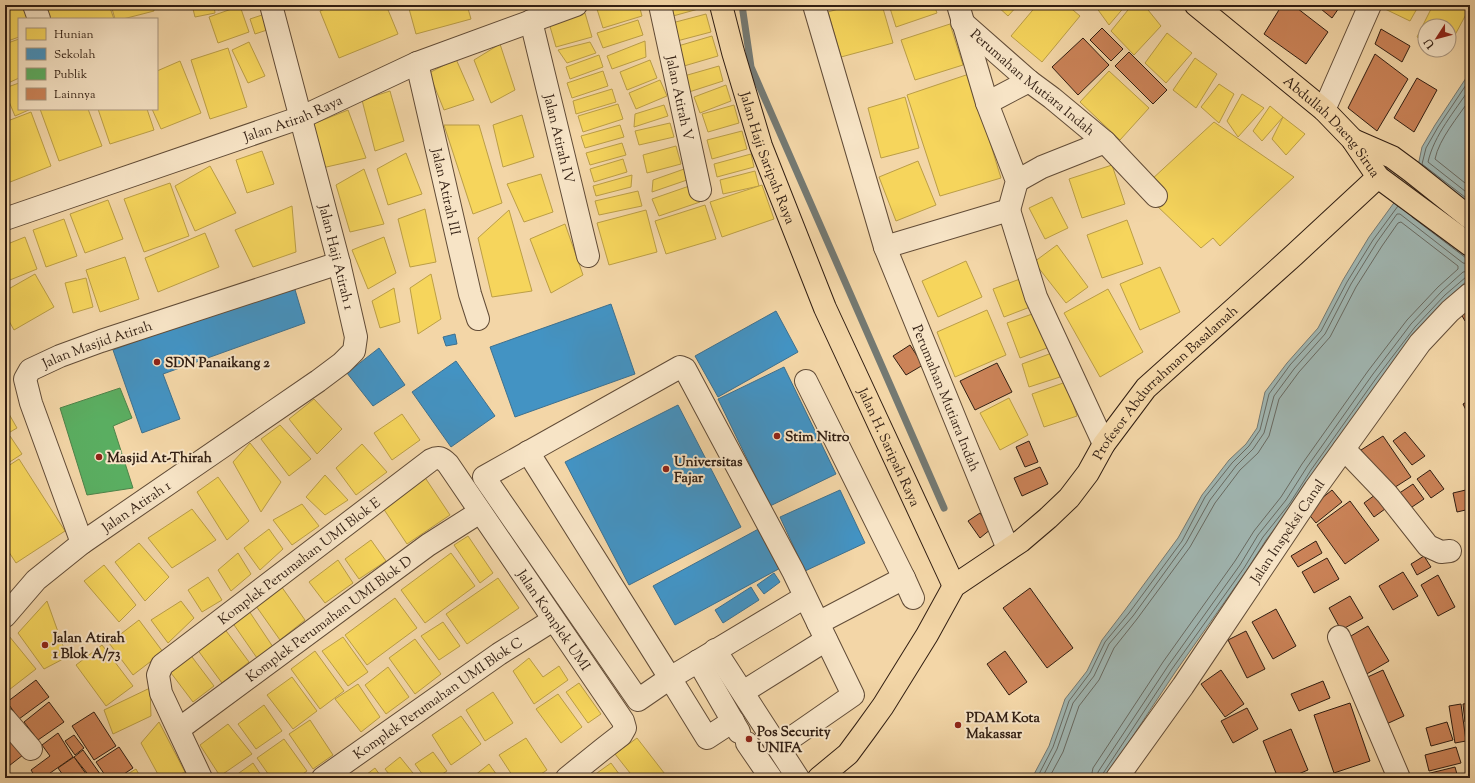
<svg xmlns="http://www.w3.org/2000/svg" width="1475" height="783" font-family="'Sorts Mill Goudy',serif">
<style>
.water{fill:#a0b6b2;stroke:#747972}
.homes{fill:#f6d55c;stroke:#bb9e46}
.schools{fill:#4393c3;stroke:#3e708e}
.public{fill:#5aae61;stroke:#4e8349}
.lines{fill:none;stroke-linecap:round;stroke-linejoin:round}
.shore{stroke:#686a62;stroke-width:1}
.stream{stroke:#747972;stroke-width:7}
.building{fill:#cb8358;stroke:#311e12}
.minor-casing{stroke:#624c37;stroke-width:24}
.major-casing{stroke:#311e12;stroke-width:24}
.minor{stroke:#f7e4c6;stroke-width:22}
.major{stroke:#f3d6a7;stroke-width:22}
.poi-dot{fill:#8f2418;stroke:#f7e4c6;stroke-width:1.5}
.labels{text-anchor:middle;stroke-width:4;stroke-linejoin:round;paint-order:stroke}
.street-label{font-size:14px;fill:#311e12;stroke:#f7e4c6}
.poi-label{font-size:14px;font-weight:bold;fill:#311e12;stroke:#f7e4c6;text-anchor:start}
</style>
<rect width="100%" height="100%" fill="#f3d6a7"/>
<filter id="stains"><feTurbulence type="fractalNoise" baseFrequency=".005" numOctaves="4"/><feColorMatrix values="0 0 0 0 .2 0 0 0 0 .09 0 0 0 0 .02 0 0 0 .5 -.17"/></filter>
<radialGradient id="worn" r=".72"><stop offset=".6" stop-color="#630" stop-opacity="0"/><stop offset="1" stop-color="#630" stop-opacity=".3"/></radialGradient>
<g class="water">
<polygon points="1470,72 1470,206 1418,166 1422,147 1435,125"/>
<polygon points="1396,200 1470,256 1470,278 1448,298 1418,330 1293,505 1266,540 1247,570 1176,671 1105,778 1032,778 1049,746 1065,699 1087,671 1102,640 1125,610 1178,538 1202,495 1229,460 1246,444 1257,428 1265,392 1287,363 1318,328 1343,280 1369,237"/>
</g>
<g class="homes">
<polygon points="17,5 24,5 28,19 19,19 19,37 5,42 5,9"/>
<polygon points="41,5 109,5 114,19 46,19"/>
<polygon points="111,5 153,5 154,11 123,19 115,19"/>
<polygon points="192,5 214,5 215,13 195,17"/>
<polygon points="216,5 235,5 218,10"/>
<polygon points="334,5 386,5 398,34 339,58 320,11"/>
<polygon points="408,5 467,5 471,19 416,34"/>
<polygon points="599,5 639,5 642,16 603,28 596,6"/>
<polygon points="670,5 701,5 702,8 673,16"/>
<polygon points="852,5 882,5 893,43 841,57 828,12"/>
<polygon points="889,5 934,5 937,13 896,27"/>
<polygon points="996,5 1018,5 1008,16"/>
<polygon points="1037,5 1067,5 1080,16 1042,62 1011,36"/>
<polygon points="1097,5 1126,5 1109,25 1096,7"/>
<polygon points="1132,5 1144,5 1161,26 1134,55 1111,31"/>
<polygon points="1388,5 1419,5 1410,21 1385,9"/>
<polygon points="1433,5 1470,5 1470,7 1449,46 1449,26 1425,26 1425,42 1417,37"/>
<polygon points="240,6 249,32 218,43 209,17"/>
<polygon points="585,13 592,37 556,47 549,23"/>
<polygon points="265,14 270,29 255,34 250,19"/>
<polygon points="706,14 711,32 677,41 672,23"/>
<polygon points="638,20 643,35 603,48 597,33"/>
<polygon points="950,24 963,65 915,80 901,40"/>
<polygon points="1167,33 1192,53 1166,83 1145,63"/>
<polygon points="712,36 718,56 684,66 678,46"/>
<polygon points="19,39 19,78 6,84 5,44"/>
<polygon points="645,41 646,57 612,69 607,56"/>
<polygon points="249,42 265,76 248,83 232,50"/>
<polygon points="590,42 596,53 567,63 558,50"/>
<polygon points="500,44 515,90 491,103 474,60"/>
<polygon points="228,48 247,107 210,119 191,60"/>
<polygon points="599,55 603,67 570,79 566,67"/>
<polygon points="1195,58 1217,74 1196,108 1173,90"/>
<polygon points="456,59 474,100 444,110 429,73"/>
<polygon points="650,60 657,78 627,90 620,72"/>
<polygon points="180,61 201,113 161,129 152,109 157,109 157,71"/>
<polygon points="719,66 723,81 689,92 684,76"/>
<polygon points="603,71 608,86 572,98 567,83"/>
<polygon points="1109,71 1149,108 1120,140 1080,102"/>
<polygon points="969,74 1001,178 940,196 907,95"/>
<polygon points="660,80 667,96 636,109 629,93"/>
<polygon points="19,83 19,109 31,109 15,116 5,92 5,88"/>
<polygon points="1219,84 1234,94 1219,123 1201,107"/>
<polygon points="726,85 731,101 700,113 694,97"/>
<polygon points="612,89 616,102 576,114 573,101"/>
<polygon points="390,91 404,141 375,151 362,100"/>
<polygon points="1242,94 1264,108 1238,137 1227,121"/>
<polygon points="905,97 919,148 881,158 868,108"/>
<polygon points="618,104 623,119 583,132 578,116"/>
<polygon points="664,105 668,116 634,127 635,114"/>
<polygon points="734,105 739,123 708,132 702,114"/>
<polygon points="1270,106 1283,117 1262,141 1253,131"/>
<polygon points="40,109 88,109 102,146 59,161"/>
<polygon points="98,109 147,109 154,130 110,144"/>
<polygon points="348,110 366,158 322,168 313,124"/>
<polygon points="31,112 51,166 5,184 5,122"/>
<polygon points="522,115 534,157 503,167 493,125"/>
<polygon points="1283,117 1305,134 1286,155 1272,139"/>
<polygon points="1214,122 1294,177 1220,246 1213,238 1201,248 1156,205 1167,194 1151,180"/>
<polygon points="670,123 674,137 639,145 635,131"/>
<polygon points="444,125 479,125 502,203 473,214"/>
<polygon points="620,125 624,137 585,148 581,136"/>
<polygon points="742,131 747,149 712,159 707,140"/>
<polygon points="622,143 626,155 590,165 586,153"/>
<polygon points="676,146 681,164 647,173 643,155"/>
<polygon points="262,151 274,184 247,193 236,160"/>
<polygon points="406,153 422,194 388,205 377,169"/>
<polygon points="751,154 754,167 717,177 714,164"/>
<polygon points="623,159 627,172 594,182 590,169"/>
<polygon points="918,161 936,205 896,221 879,177"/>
<polygon points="1112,165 1125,204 1082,218 1069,179"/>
<polygon points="210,166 236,213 195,231 175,186"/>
<polygon points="687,168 690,179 652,192 653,180"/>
<polygon points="364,169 384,224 350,232 336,185"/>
<polygon points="755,171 759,186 723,194 720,180"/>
<polygon points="541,174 553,212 524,222 507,184"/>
<polygon points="632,175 631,187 596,196 593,186"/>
<polygon points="170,183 189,236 144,252 124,199"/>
<polygon points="695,184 700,202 659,216 652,199"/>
<polygon points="762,185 774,219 722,237 710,202"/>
<polygon points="638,191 642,206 599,215 595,201"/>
<polygon points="1052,197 1068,228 1045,239 1029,208"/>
<polygon points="108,200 123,239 85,253 70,214"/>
<polygon points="705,205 716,239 666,254 655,221"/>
<polygon points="292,206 296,252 253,267 235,230"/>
<polygon points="425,209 436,262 410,267 398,219"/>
<polygon points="509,210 532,291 492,297 478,238"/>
<polygon points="646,210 657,252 609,265 597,223"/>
<polygon points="64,219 77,256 46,267 33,230"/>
<polygon points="1127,220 1143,264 1102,278 1087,235"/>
<polygon points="565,224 583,275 551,293 530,239"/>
<polygon points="205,233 219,267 158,292 145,258"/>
<polygon points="25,237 37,269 5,282 5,245"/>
<polygon points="384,237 396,273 368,289 352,250"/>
<polygon points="1057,245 1088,287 1066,303 1034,262"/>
<polygon points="125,257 139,299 100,312 86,270"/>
<polygon points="966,261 982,297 938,317 922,281"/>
<polygon points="1160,267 1180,312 1140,330 1120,284"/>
<polygon points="35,274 54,307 14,330 5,314 5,291"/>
<polygon points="431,274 441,319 418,334 410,288"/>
<polygon points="86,278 93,307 73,313 65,283"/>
<polygon points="1020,279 1030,307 1004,317 993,289"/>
<polygon points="394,288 400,322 380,328 372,301"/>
<polygon points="1108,289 1143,352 1100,377 1064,313"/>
<polygon points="987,310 1006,355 955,377 937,332"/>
<polygon points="1035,313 1047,348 1020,358 1007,323"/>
<polygon points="1052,353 1060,377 1029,387 1022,364"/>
<polygon points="1066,382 1077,416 1044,427 1032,394"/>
<polygon points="1009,398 1028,435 1000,450 980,413"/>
<polygon points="314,399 342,429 317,454 289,419"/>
<polygon points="5,407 17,428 5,435"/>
<polygon points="402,414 420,440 392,460 374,433"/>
<polygon points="280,425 311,459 289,476 261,439"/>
<polygon points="10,436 22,454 5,465 5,440"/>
<polygon points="250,443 281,482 261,512 233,462"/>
<polygon points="362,444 387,472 356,495 336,468"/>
<polygon points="19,459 65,531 16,563 5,546 5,468"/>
<polygon points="325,475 348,500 325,515 306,497"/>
<polygon points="424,476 450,515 407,544 381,505"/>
<polygon points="218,477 249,521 227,540 197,492"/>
<polygon points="302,504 319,526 292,545 273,520"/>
<polygon points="192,509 216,540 172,568 148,538"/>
<polygon points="269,529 283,549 260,570 244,548"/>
<polygon points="468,536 493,573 480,583 454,545"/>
<polygon points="371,540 386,561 359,579 345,559"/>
<polygon points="139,543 169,577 145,601 115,562"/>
<polygon points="238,553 251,574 231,591 218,570"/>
<polygon points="451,553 475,586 425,623 401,590"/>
<polygon points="338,560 353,583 325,603 309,582"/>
<polygon points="104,565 136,605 119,622 84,581"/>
<polygon points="208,577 222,600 202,612 188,590"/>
<polygon points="498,578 519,608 467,644 446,614"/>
<polygon points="281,586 305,620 280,640 256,606"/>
<polygon points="395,598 417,628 367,665 345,635"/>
<polygon points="47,601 67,657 44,669 18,633"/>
<polygon points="181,601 194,618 168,643 151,620"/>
<polygon points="249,611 273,647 257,658 232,622"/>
<polygon points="139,620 163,652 133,675 109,643"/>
<polygon points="443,622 460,646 439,660 421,636"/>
<polygon points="224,628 249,662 222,683 197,649"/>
<polygon points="9,636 36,669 5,693 5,640"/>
<polygon points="343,637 368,672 348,686 322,651"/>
<polygon points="415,639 441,674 415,694 389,658"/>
<polygon points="102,645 133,686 106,706 76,665"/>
<polygon points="315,651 344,691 320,709 291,669"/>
<polygon points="189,653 214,686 193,702 168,669"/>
<polygon points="529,658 543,677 559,666 568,680 534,704 513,671"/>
<polygon points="388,667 409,697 386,714 365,685"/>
<polygon points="292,677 317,711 293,729 267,695"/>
<polygon points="579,683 601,714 588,723 566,692"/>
<polygon points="358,684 380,717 361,732 335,699"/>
<polygon points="150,688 151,716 113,734 104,710"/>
<polygon points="493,692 513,723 485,741 466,710"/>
<polygon points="558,694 582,727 561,743 536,709"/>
<polygon points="264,705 282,731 256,749 238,724"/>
<polygon points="461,716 481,744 451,765 432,735"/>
<polygon points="310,720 333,755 313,769 289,734"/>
<polygon points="159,722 185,772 171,778 160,778 141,743"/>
<polygon points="228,724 252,754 220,776 200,745"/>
<polygon points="526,738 547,770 535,778 514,778 499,755"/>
<polygon points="637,738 668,778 634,778 615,754"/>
<polygon points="284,739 307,771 297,778 271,778 257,758"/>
<polygon points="433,752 447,771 436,778 425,778 415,764"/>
<polygon points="400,757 417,778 392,778 385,769"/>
<polygon points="253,763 263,778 232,778"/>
<polygon points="611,763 622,778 590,778"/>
<polygon points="489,764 499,778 475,778 474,776"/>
<polygon points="375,768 382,778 362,778"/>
<polygon points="136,769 141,778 121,778"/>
</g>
<g class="schools">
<polygon points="293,283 305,323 163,374 180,419 142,433 113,350"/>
<polygon points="611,304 635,374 515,417 490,347"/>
<polygon points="776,311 798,352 718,397 695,356"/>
<polygon points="455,334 457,344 446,346 443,337"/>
<polygon points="379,348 405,385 373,406 347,373"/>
<polygon points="456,361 495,416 451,447 412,392"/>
<polygon points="784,367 836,474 770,506 718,399"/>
<polygon points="678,405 741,527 629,585 565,462"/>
<polygon points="840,490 865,543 805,571 780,517"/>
<polygon points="764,526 786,565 675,625 653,586"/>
<polygon points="774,573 780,582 764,594 757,585"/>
<polygon points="751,587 759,600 723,623 715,610"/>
</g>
<polygon class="public" points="120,388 132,418 113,426 133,488 87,495 60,408"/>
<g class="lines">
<g class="shore">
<polyline points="1470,79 1438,127 1426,148 1422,164 1470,201"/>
<path d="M1470 88C1455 111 1434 135 1428 162L1470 195"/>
<path d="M1470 99C1458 117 1439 139 1435 159L1470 187"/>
<polyline points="1412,217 1466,258 1470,259"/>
<polyline points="1037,778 1053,747 1069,701 1090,673 1105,642 1129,613 1182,541 1205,497 1232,463 1249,446 1260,430 1269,394 1290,365 1321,331 1347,282 1373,240 1398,206"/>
<polyline points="1042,778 1057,749 1073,703 1094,676 1109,644 1133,616 1186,543 1210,500 1236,466 1253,449 1264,433 1274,396 1294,369 1325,334 1351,284 1377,242 1397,214 1400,214 1463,263 1470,264"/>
<polyline points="1049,778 1063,752 1079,706 1099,680 1114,648 1137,619 1190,547 1215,503 1240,470 1258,453 1269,436 1279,399 1299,372 1330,337 1356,287 1382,246 1398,223 1401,222 1458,266 1458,269 1438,287 1407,320 1368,371 1302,464 1281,497 1254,531 1235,561 1163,662 1093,768 1091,778"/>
<polyline points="1097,778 1098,772 1168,666 1240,565 1258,535 1286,500 1307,467 1373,374 1411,324 1442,291 1463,272 1470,271"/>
<polyline points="1102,778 1102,775 1172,669 1244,568 1263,537 1290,503 1311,470 1377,377 1415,327 1445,295 1466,277 1470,276"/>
</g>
<polyline class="stream" points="742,5 751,67 944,508"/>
</g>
<g class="building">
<polygon points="1282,5 1293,5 1328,32 1306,64 1264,34"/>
<polygon points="1316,5 1341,5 1332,18"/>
<polygon points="1102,28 1123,49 1111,61 1090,40"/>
<polygon points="1381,29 1410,46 1402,62 1375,44"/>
<polygon points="1083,38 1109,65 1078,95 1052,67"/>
<polygon points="1129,52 1167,90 1153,104 1115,66"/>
<polygon points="1375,54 1408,79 1377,131 1348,108"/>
<polygon points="1417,78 1437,90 1414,132 1394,118"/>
<polygon points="1470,310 1470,319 1465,321 1461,314"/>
<polygon points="910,345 923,365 906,375 893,356"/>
<polygon points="997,363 1012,392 975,410 960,381"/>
<polygon points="1470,400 1470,418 1463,404"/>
<polygon points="1405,432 1425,456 1412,465 1393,441"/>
<polygon points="1383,436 1411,477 1389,491 1361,450"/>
<polygon points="1029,441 1038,462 1025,467 1016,447"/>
<polygon points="1040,467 1048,484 1022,496 1014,478"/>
<polygon points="1430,470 1444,489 1431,498 1417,479"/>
<polygon points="1413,484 1424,499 1409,509 1398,494"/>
<polygon points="1470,489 1470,509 1457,512 1453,493"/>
<polygon points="1332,490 1342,502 1316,523 1306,511"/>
<polygon points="1375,495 1385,509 1374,517 1364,503"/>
<polygon points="1350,501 1379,540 1345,564 1317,525"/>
<polygon points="980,513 991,529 980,538 968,521"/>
<polygon points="1316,541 1322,553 1298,567 1291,556"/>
<polygon points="1424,556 1431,567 1417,575 1411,564"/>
<polygon points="1327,558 1339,579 1314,593 1302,572"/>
<polygon points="1403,572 1418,596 1393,610 1379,586"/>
<polygon points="1438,575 1455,607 1438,616 1421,585"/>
<polygon points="1030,588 1073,648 1047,668 1003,608"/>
<polygon points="1350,596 1363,618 1341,630 1329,608"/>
<polygon points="1276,609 1296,646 1273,659 1252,622"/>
<polygon points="1368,626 1389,661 1365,675 1344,640"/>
<polygon points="1246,631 1265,669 1247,678 1228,640"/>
<polygon points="1005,651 1027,682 1009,695 987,664"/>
<polygon points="1221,670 1244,704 1225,717 1201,684"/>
<polygon points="1383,670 1404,716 1382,726 1361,680"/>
<polygon points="36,680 49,697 19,719 7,702"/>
<polygon points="1323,681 1330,698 1299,711 1291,694"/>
<polygon points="49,702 64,722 38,740 24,722"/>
<polygon points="1350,703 1370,761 1334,773 1314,715"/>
<polygon points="1470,703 1470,722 1465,722 1463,704"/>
<polygon points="1461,704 1466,741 1455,743 1449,706"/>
<polygon points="1247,708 1258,729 1233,743 1221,721"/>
<polygon points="94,712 116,746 94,760 72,726"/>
<polygon points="1447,722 1453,740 1431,746 1426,728"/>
<polygon points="1470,725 1470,747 1466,726"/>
<polygon points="1291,729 1308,770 1289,778 1278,778 1263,741"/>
<polygon points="58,733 73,757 43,778 36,778 31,770 50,756 42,745"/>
<polygon points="5,735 23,755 5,769"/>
<polygon points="74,735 84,748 75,755 65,741"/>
<polygon points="119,747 133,768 118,778 107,778 96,762"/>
<polygon points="1456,747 1461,763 1429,771 1425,755"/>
<polygon points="1470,749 1470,769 1466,750"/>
<polygon points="83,750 103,778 91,778 74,757"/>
<polygon points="74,757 89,778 65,778 58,768"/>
<polygon points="1455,767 1458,778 1410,778"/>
</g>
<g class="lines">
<defs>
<g id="minor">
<polyline points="34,5 39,19"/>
<path id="s1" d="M660 5 700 190"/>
<path id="s2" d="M814 5 885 247 1008 549"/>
<path id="s3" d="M531 21 588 256"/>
<path id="s4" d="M962 22 1029 81 1052 98 1105 142 1042 167 1017 181"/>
<path id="s5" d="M417 63 470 294 478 319"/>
<polyline points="987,103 1029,81"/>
<polyline points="1324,110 1370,5"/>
<polyline points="1105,142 1156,196"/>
<polyline points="1009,210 1036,297 1104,444"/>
<path id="s6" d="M5 219 302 117 417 63 576 5"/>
<polyline points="885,247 1009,210 1017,181 987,103 958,5"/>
<polyline points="806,381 904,578"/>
<polyline points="1344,449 1387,494 1428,546 1441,552 1450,551"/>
<polyline points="528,452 670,678 805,597"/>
<path id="s7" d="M82 543 31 403 25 379 30 370 60 356 101 341 339 263"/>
<path id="s8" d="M5 616 36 580 82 543 318 381 342 363 354 351 356 337 339 263 271 5"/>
<polyline points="1339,637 1399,778"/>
<polyline points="715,650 798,778"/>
<polyline points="698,661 739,732"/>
<polyline points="743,692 826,640"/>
<polyline points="5,719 31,749"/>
<polyline points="733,721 707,738 670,678 638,700 484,477 680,367 685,369 793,571 818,623 904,578 913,598"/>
<path id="s9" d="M179 729 428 545 480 512"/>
<polyline points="747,743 771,778"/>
<polyline points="778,747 853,695 818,623"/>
<path id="s10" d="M201 778 161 693 158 675 162 665 431 460C439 456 442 458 448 464L623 721 625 728 621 735 603 749 567 778"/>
<path id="s11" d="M323 778 499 654 553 620"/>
<path id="s12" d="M1117 778 1183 686 1315 489 1420 343 1450 311 1470 294"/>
</g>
<g id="major">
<path id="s13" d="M721 5 733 52 761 146 825 308 954 586"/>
<path id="s14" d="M1196 5 1324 110 1352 139 1378 177 1470 245"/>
<polyline points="1353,140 1392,157 1411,171 1470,218"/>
<path id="s15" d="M819 778 848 754 865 731 883 706 927 635 954 586 1021 541 1048 518 1069 498 1088 473 1104 444 1146 388 1294 255 1378 177"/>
</g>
</defs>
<use href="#minor" class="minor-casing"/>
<use href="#major" class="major-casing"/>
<use href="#minor" class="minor"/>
<use href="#major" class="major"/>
</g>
<g class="poi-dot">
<circle cx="157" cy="362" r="4"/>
<circle cx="777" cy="436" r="4"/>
<circle cx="99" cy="457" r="4"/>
<circle cx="666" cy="469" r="4"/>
<circle cx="45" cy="645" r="4"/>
<circle cx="958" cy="725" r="4"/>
<circle cx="749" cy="739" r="4"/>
</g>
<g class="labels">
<g class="street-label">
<text dy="5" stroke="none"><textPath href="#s4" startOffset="93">Perumahan Mutiara Indah</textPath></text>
<text dy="5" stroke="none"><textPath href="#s1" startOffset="95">Jalan Atirah V</textPath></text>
<text dy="5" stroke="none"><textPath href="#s6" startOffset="305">Jalan Atirah Raya</textPath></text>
<text dy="5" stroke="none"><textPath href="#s14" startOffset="183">Abdullah Daeng Sirua</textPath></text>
<text dy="5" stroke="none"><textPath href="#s3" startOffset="121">Jalan Atirah IV</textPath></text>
<text dy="5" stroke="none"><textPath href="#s13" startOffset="160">Jalan Haji Saripah Raya</textPath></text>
<text dy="5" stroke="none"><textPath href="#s5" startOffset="132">Jalan Atirah III</textPath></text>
<text transform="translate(337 257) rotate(76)" y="5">Jalan Haji Atirah 1</text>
<text dy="5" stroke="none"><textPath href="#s7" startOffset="256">Jalan Masjid Atirah</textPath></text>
<text dy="5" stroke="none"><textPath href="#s15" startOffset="533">Profesor Abdurrahman Basalamah</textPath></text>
<text dy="5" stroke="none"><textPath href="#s2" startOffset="415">Perumahan Mutiara Indah</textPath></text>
<text dy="5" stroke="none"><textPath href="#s13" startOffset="474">Jalan H. Saripah Raya</textPath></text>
<text dy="5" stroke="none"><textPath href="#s8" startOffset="172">Jalan Atirah 1</textPath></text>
<text dy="5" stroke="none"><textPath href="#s12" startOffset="300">Jalan Inspeksi Canal</textPath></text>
<text dy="5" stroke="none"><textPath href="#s10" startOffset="295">Komplek Perumahan UMI Blok E</textPath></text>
<text dy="5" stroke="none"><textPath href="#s9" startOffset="186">Komplek Perumahan UMI Blok D</textPath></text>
<text dy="5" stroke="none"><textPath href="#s10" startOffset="669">Jalan Komplek UMI</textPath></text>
<text dy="5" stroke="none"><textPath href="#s11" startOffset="140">Komplek Perumahan UMI Blok C</textPath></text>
</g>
<g class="poi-label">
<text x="165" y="367">SDN Panaikang 2</text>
<text x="785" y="441">Stim Nitro</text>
<text x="107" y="462">Masjid At-Thirah</text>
<text x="674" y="466">Universitas<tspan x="674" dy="16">Fajar</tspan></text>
<text x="53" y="642">Jalan Atirah<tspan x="53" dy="16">1 Blok A/73</tspan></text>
<text x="966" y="722">PDAM Kota<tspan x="966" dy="16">Makassar</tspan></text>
<text x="757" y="736">Pos Security<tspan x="757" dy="16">UNIFA</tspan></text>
</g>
</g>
<rect width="1475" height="783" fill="none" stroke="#f3d6a7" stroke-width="20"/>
<rect x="6" y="6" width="1463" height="771" fill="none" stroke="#311e12" stroke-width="2"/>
<rect x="10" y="10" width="1455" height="763" fill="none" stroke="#311e12"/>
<rect x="18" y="18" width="140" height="92" fill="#f7e4c6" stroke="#a8957e"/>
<rect x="26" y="28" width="20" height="12" fill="#f6d55c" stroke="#a8957e"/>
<text x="54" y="38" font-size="12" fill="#311e12">Hunian</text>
<rect x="26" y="48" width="20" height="12" fill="#4393c3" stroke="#a8957e"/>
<text x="54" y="58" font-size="12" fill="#311e12">Sekolah</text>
<rect x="26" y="68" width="20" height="12" fill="#5aae61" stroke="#a8957e"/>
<text x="54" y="78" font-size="12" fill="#311e12">Publik</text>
<rect x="26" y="88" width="20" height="12" fill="#cb8358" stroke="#a8957e"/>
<text x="54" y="98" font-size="12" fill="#311e12">Lainnya</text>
<g transform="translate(1437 38) rotate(234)"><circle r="19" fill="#f7e4c6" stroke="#a8957e"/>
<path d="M0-3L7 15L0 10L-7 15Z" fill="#8f2418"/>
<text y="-6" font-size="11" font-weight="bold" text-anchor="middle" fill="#311e12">U</text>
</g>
<rect width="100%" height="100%" filter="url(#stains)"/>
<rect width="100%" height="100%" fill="url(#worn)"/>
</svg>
